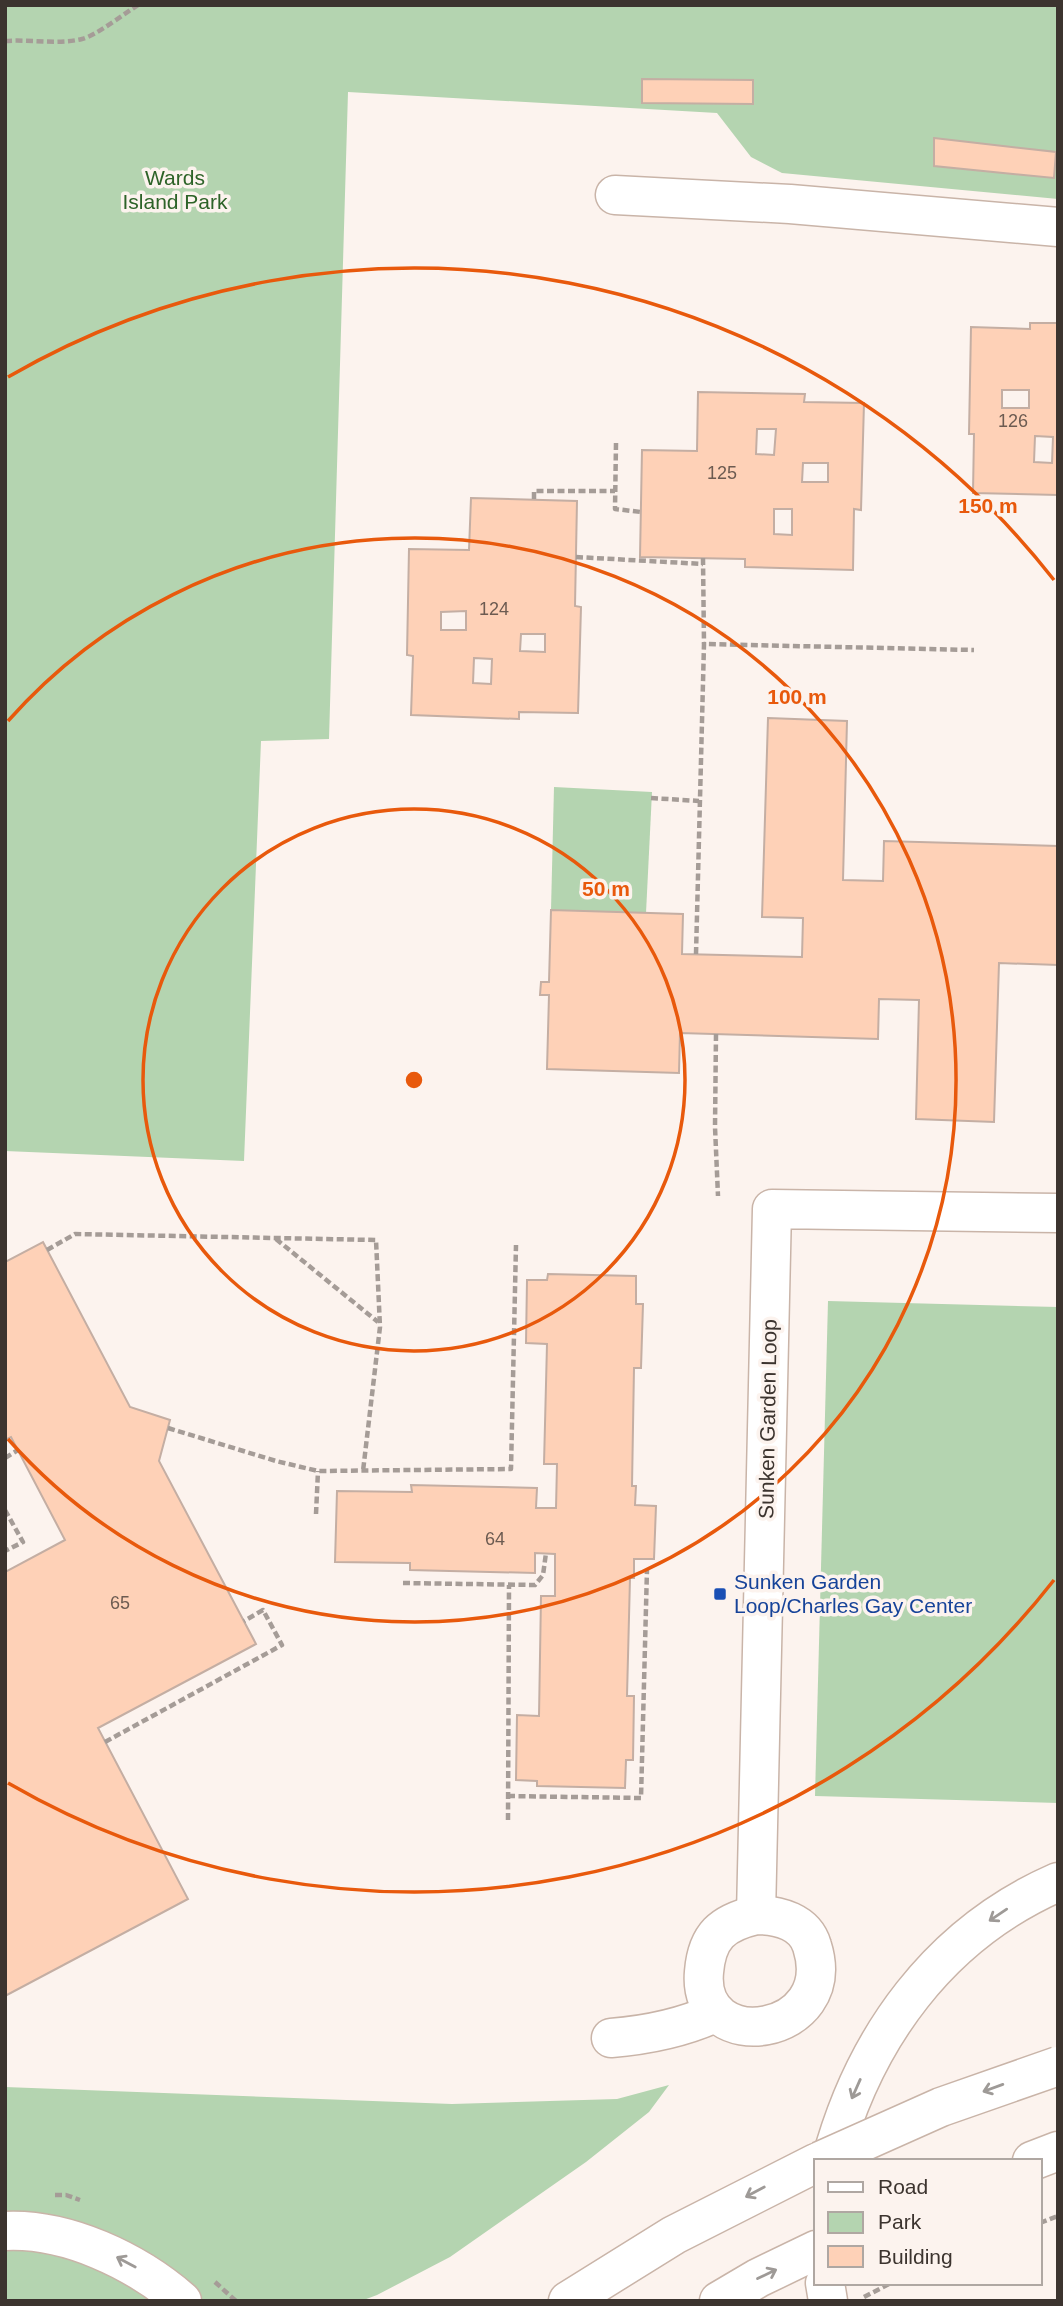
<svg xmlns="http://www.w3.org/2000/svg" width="1063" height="2306" font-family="Arial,sans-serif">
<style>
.green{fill:#b4d4b0}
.building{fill:#fed1b7;stroke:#c4aea3;stroke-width:2;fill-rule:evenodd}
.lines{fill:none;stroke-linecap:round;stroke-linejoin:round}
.minor-casing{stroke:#c9b4a8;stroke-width:41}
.highway-casing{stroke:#c9b4a8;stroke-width:41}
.path{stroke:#a59c97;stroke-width:4.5;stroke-dasharray:7 3.5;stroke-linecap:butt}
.minor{stroke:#fff;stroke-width:38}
.highway{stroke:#fff;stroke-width:38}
.highway-bridge-casing{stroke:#c9b4a8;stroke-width:41;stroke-linecap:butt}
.highway-bridge{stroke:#fff;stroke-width:38}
.oneway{stroke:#9e9a97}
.ring{fill:none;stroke:#e8590c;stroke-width:3.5}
.transit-dot{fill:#1a4fb4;stroke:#fcf3ee;stroke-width:2.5}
.labels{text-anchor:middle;stroke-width:7;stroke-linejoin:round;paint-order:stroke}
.number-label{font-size:18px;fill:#6c5b51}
.park-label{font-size:21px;fill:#2d6328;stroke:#fcf3ee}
.street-label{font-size:21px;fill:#3c342f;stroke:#fcf3ee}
.transit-label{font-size:21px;fill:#164399;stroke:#fcf3ee;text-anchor:start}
.centre{fill:#e8590c;stroke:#fcf3ee;stroke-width:3.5}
.ring-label{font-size:21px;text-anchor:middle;font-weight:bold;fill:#e8590c;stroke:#fcf3ee;stroke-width:7;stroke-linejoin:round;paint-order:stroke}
</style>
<rect width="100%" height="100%" fill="#fcf3ee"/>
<g class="green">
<polygon points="5,5 1058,5 1058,199 782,173 751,157 717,113 348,92 329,739 261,741 244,1161 5,1151"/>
<polygon points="554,787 652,792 646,913 551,910"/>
<polygon points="828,1301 1058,1307 1058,1803 815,1796"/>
<polygon points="669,2085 649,2112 586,2162 450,2257 377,2295 361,2301 5,2301 5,2087 452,2104 617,2099"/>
</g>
<g class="building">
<polygon points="642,79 753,80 753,104 642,103"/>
<polygon points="934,138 1056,152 1054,178 934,166"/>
<path d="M1030 323H1058V495L973 493 974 434H969L971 327 1030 329ZM1002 390H1029V408H1002ZM1035 436 1053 437 1052 463 1034 462Z"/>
<path d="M698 392 805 394 804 402 864 403 861 510 854 509 853 570 745 567V559L640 557 642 450 697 451ZM757 429H776L774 455 756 454ZM803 463H828V482H802ZM774 509H792V535L774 534Z"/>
<path d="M471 498 577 501 575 606 581 607 578 713 519 712V719L411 715 413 656 407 655 409 549 469 550ZM466 611V630H441V612ZM521 634H545V652L520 651ZM474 658 492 659 491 684 473 683Z"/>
<polygon points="768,718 847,721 843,880 883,881 884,841 1058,846 1058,965 999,963 994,1122 916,1119 919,1000 879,999 878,1039 680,1033 679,1073 547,1069 549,995 540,995 541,982 549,982 551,910 683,914 682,954 802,957 803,918 762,917"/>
<polygon points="43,1242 130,1407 170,1420 159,1461 256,1644 98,1728 188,1899 5,1996 5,1572 65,1540 11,1437 5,1440 5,1262"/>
<polygon points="548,1274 636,1276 636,1304 643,1304 641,1368 634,1368 632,1486 636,1486 635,1505 656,1506 654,1559 634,1559 634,1578 630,1578 627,1696 634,1696 633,1760 626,1760 625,1788 537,1786 537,1781 516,1780 517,1715 539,1716 541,1596 555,1596 555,1554 535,1553 535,1573 410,1570 410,1563 335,1562 337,1491 412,1492 411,1485 537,1488 536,1508 556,1508 557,1464 544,1464 547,1344 526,1343 527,1280 547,1280"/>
</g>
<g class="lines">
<defs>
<g id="minor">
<polyline points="615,195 790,204 1058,227"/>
<polyline points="756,1915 772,1209 1058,1213"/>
<path d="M756 1915C779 1915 805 1922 812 1946 841 2037 696 2058 704 1972 707 1936 722 1923 756 1915Z"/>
<path d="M611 2038C648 2035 682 2028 715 2013"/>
<path d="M5 2231C67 2228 136 2261 182 2301"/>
</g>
<g id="highway">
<path d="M831 2161C864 2038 939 1934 1058 1882"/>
<polyline points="1032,2161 1058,2151"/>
<polyline points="825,2283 828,2301"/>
<polyline points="568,2301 674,2235 816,2163"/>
<polyline points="719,2301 758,2278 816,2250"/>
</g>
</defs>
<use href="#minor" class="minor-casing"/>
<use href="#highway" class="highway-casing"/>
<g class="path">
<path d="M5 41C31 39 56 45 82 39 95 36 124 14 138 5"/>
<polyline points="616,443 615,509 641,512"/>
<polyline points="534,499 534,491 615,491"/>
<polyline points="576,557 703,564"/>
<polyline points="703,558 704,644"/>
<polyline points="651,798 699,801"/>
<polyline points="696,954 704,644 974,650"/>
<polyline points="716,1034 715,1127 718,1196"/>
<polyline points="276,1239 378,1322"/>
<polyline points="47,1250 75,1234 376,1240 380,1327 363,1471"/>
<polyline points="168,1428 276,1461 318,1471 511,1469 516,1245"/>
<polyline points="5,1458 18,1450"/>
<polyline points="5,1510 23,1542 5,1551"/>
<polyline points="316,1514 318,1471"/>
<polyline points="403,1583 535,1585 543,1575 546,1553"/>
<polyline points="105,1742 282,1645 263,1610 244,1621"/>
<polyline points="508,1796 641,1798 647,1569"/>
<polyline points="508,1820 509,1585"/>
<polyline points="55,2195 66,2195 80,2200"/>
<polyline points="1040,2223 1058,2216"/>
<polyline points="215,2282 236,2301"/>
<polyline points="864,2297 891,2283"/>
</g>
<use href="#minor" class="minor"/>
<use href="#highway" class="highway"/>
<defs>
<polyline id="highway-bridge" points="820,2161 941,2107 1058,2066"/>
</defs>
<use href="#highway-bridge" class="highway-bridge-casing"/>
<use href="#highway-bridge" class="highway-bridge"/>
</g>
<defs><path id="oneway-shaft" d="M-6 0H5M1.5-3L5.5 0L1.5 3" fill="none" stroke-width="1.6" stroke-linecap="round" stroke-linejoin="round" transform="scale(1.75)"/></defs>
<g class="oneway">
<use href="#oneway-shaft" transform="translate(998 1915) rotate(146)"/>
<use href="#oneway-shaft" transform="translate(993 2088) rotate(160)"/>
<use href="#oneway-shaft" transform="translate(856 2089) rotate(114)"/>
<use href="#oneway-shaft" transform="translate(755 2192) rotate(152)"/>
<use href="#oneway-shaft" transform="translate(126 2262) rotate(-152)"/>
<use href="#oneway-shaft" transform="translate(767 2274) rotate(-26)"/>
</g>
<g class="ring">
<circle cx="414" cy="1080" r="271"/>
<path d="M8 721A542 542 0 1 1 8 1439"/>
<path d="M1054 1580A812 812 0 0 1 8 1783M8 377A812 812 0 0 1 1054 580"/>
</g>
<rect class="transit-dot" x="713" y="1587" width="14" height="14" rx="3.5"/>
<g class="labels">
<g class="number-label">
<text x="1013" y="427">126</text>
<text x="722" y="479">125</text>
<text x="494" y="615">124</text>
<text x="495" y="1545">64</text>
<text x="120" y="1609">65</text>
</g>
<g class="park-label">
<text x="175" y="185">Wards<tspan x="175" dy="24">Island Park</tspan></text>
</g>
<g class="street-label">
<text transform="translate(768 1419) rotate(-89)" y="7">Sunken Garden Loop</text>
</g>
<g class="transit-label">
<text x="734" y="1589">Sunken Garden<tspan x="734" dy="24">Loop/Charles Gay Center</tspan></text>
</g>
</g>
<circle cx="414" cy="1080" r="10" class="centre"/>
<g class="ring-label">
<text x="988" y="513">150 m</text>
<text x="797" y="704">100 m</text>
<text x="606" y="896">50 m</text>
</g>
<rect width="1063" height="2306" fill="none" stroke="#3c342f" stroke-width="14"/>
<rect x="814" y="2159" width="228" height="126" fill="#fcf3ee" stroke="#afa7a2" stroke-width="2"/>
<rect x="828" y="2182" width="35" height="10" fill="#ffffff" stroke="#afa7a2" stroke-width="2"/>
<text x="878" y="2194" font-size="21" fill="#3c342f">Road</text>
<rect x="828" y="2212" width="35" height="21" fill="#b4d4b0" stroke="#afa7a2" stroke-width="2"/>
<text x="878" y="2229" font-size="21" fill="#3c342f">Park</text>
<rect x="828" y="2246" width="35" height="21" fill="#fed1b7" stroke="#afa7a2" stroke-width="2"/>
<text x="878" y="2264" font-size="21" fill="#3c342f">Building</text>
</svg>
